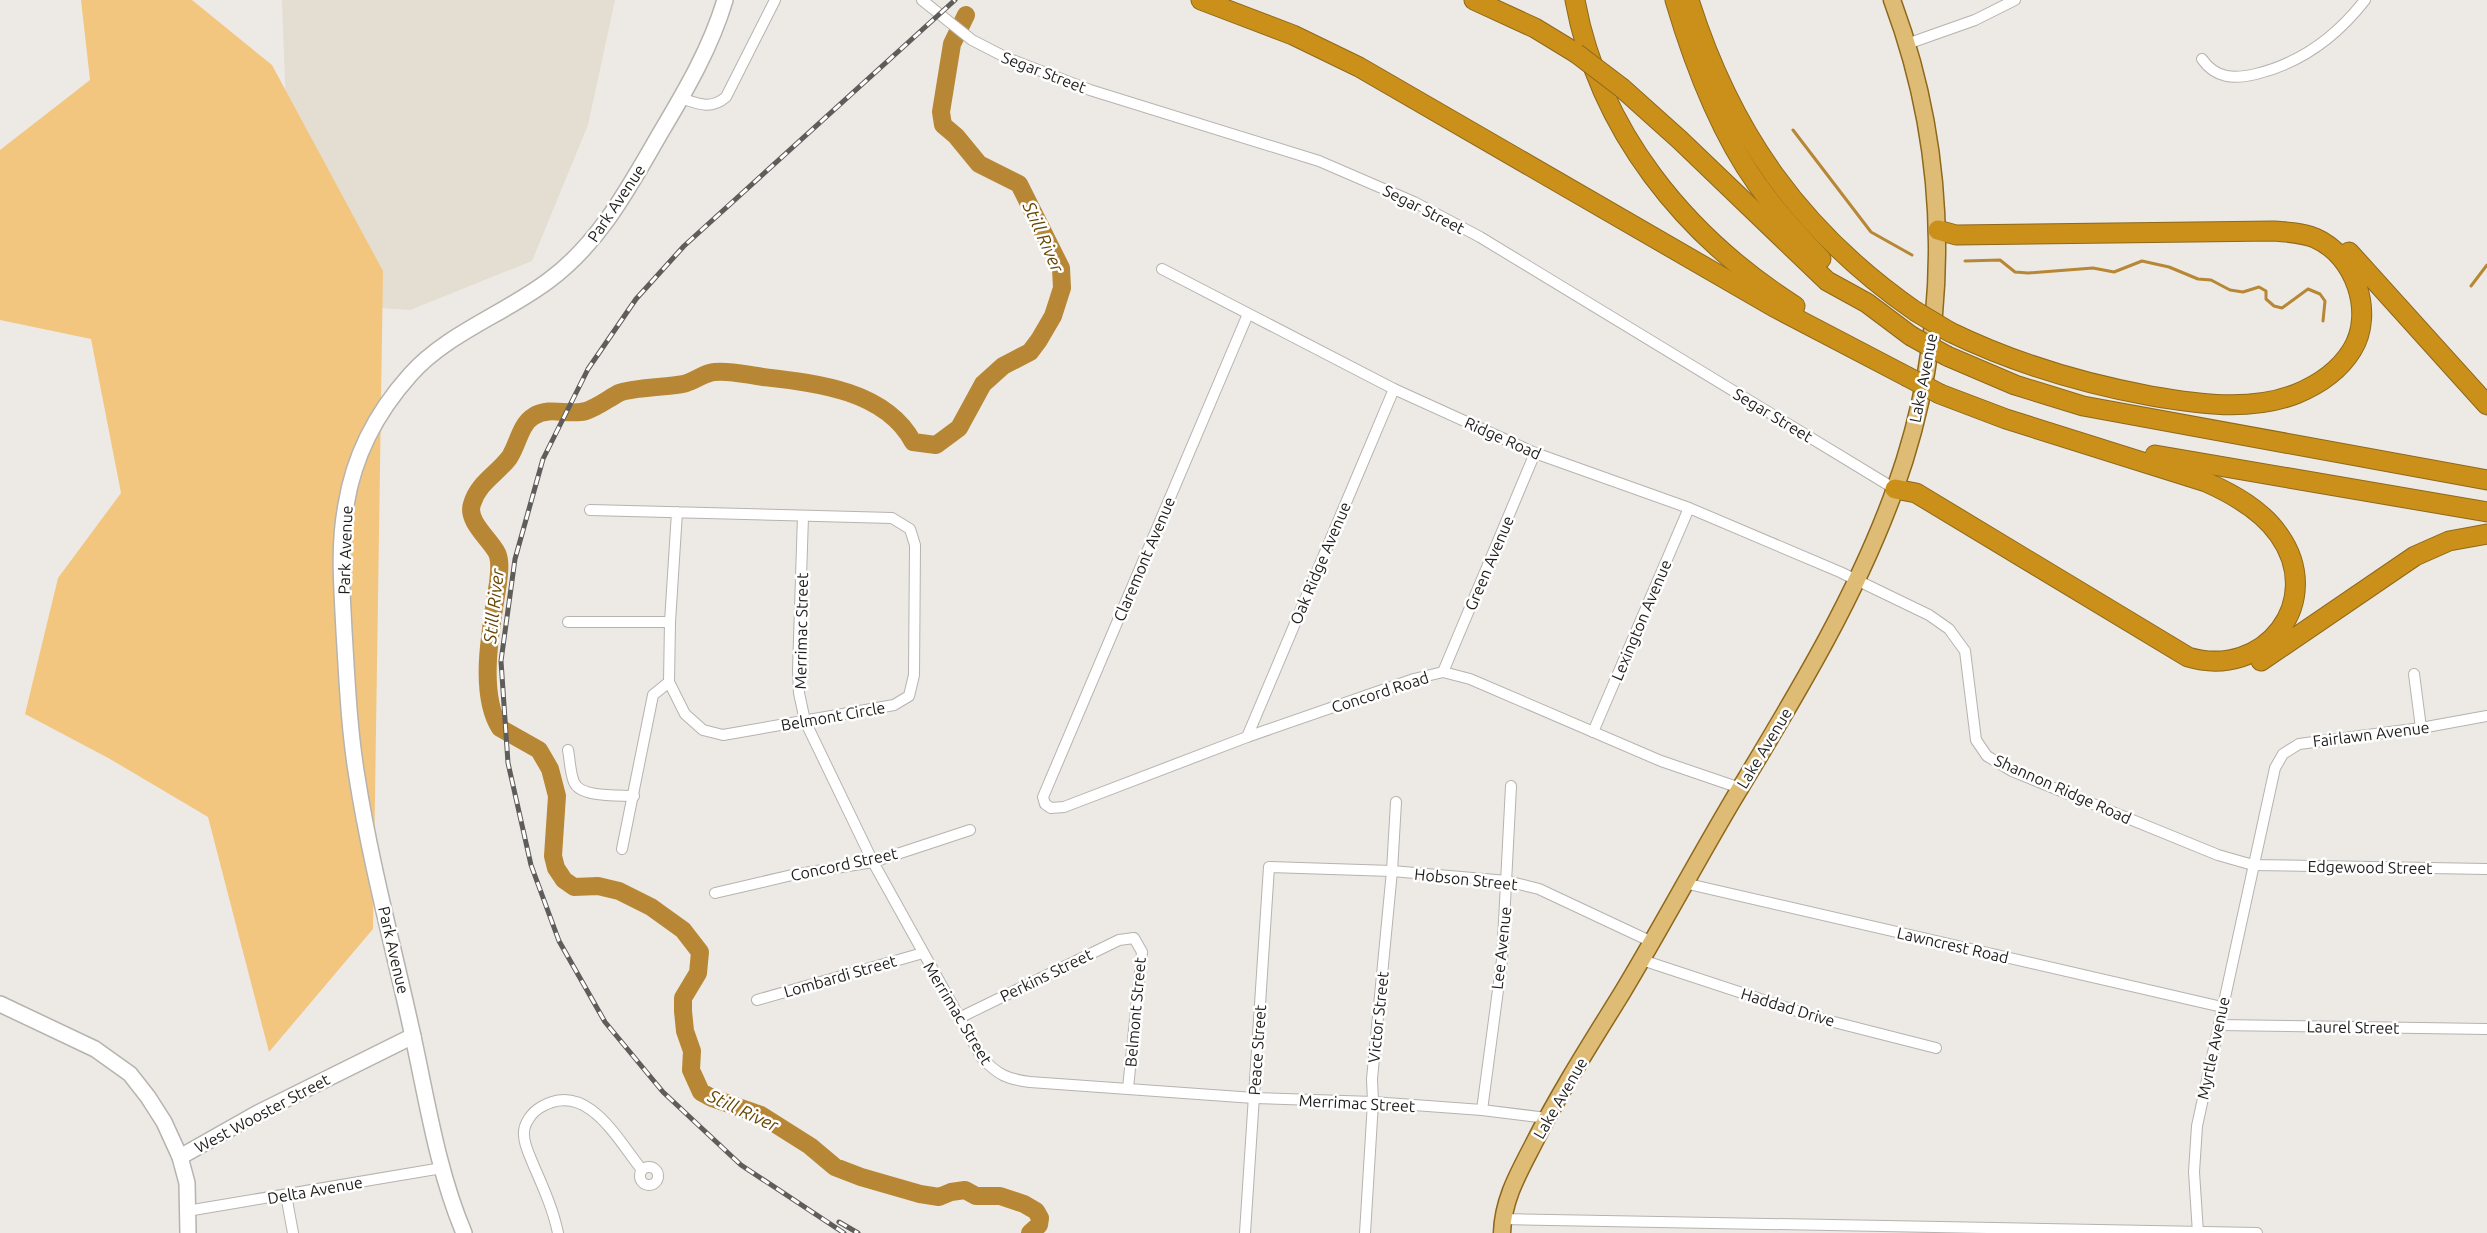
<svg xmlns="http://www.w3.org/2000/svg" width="2487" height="1233" font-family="Ubuntu,sans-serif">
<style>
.built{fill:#e4ddd2}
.green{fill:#f3c680}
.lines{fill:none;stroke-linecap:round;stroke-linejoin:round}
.stream{stroke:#b78735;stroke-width:3}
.river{stroke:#b78735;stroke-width:18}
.street-casing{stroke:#b6b3af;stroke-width:12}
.secondary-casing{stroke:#b6b3af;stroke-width:18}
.primary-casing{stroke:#8e681b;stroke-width:19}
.highway-casing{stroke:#8e681b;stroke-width:21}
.street{stroke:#fff;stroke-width:10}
.secondary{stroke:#fff;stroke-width:15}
.primary{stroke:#dfbc76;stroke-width:16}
.highway{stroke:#ca901a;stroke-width:19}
.rail-casing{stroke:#5f5d5a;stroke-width:5}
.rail{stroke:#fff;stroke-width:3;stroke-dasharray:9;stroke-linecap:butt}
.highway-bridge-casing{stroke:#8e681b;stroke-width:21;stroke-linecap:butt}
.highway-bridge{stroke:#ca901a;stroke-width:19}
.labels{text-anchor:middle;stroke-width:5;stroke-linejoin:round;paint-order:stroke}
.street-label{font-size:16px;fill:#1f1e1c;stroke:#fff}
.water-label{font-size:18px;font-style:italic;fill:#684704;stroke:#fff}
</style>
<rect width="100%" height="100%" fill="#edeae5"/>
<polygon class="built" points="282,0 615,0 588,125 532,261 410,310 244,299 289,191"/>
<polygon class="green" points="81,0 192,0 272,65 383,271 373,929 269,1052 208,817 110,759 25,714 58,578 121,493 91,339 0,320 0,150 90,80"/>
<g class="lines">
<g class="stream">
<polyline points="1793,130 1871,232 1912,255"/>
<polyline points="1965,261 2000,260 2015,272 2028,273 2093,268 2114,272 2142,261 2169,267 2198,279 2211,280 2230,290 2243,292 2259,287 2266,291 2266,299 2274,306 2282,308 2308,289 2320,294 2325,301 2323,321"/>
<polyline points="2471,286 2487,265"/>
</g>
<path class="river" d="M966 15 952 44 941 112 943 125 956 136 979 164 1019 184 1061 268 1062 288 1053 316 1039 340 1030 352 1003 366 983 384 959 428 936 445 913 442C885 390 815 383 763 377 747 375 730 370 714 372 704 373 693 382 683 384 667 387 630 388 619 393 608 399 598 407 586 411 569 416 550 406 534 416 520 424 518 445 509 458 497 474 478 483 472 504 466 521 490 539 497 553 501 562 499 573 498 583 492 623 477 692 500 728L539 750 550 769 557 796 553 856 556 868 564 880 574 887 598 886 619 891 651 907 683 930 700 952 698 973 683 998V1011L685 1031 692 1051 691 1070 701 1092 712 1098 761 1115 810 1146 835 1167 861 1177 920 1194 939 1197 951 1192 965 1190 976 1196H1000L1024 1204 1036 1211 1040 1218 1039 1225 1030 1233"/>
<defs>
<g id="street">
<polyline points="922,0 972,40 1007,58 1090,90 1319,161 1414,202 1480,237 1895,489"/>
<polyline points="1907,44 1975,20 2015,0"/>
<path d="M2202 59C2216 79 2234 79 2256 74 2301 63 2337 36 2365 0"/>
<path d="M681 98C698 104 711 110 726 97L775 0"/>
<polyline points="1162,269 1394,389 1535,453 1689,508 1840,572 1929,615 1949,629 1965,651 1976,740 1987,756 2012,771 2218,855 2253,865 2487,869"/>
<polyline points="1248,314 1043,797 1045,804 1051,808 1064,807 1247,737 1414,679 1443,672 1470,679 1661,761 1740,788"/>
<polyline points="590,510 892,518 910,529 915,545 914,675 909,696 894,705 723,735 703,730 685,714 669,682 670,622 677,512"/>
<path d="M803 516 798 670 799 693 805 721 873 862 982 1058C998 1075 1007 1079 1030 1082L1254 1098 1373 1102 1482 1110 1547 1118"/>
<polyline points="568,622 670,622"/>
<polyline points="1443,672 1535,453"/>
<polyline points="2414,674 2421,728"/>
<polyline points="1593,732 1689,508"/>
<polyline points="1247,737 1394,389"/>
<path d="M568 750C570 760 570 773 574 782 580 798 619 795 634 796"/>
<polyline points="622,849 653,695 669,682"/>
<polyline points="1684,883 2222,1007"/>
<polyline points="715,893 792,875 873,862 970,830"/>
<polyline points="1642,960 1818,1018 1936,1048"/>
<polyline points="757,1000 923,953"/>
<polyline points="959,1018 1119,940 1134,938 1142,952 1128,1088"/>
<polyline points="2219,1025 2487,1029"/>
<polyline points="1482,1110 1502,960 1511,786"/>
<circle cx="649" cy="1176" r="9"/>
<polyline points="286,1195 293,1233"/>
<polyline points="187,1211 442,1168"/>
<polyline points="1502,1219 2257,1233"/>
<path d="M558 1233C553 1209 543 1187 533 1164 530 1156 524 1145 524 1135 523 1124 532 1112 541 1107 587 1080 617 1139 642 1170"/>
<polyline points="1245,1233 1269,867 1392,871 1507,881 1539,889 1652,942"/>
<polyline points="1365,1233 1373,1102 1372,1079 1392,871 1396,802"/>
<polyline points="2198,1233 2194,1172 2197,1126 2275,768 2283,754 2299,744 2421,728 2487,716"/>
</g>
<g id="secondary">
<polyline points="0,1004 95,1049 130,1074 148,1097 164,1122 180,1157 187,1183 188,1233"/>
<polyline points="180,1157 256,1114 413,1036"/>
<path d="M464 1233C436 1167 426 1093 410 1023 392 942 370 860 357 777 349 729 347 679 344 631 342 589 338 546 346 505 354 455 376 413 410 375 446 334 504 314 548 281 600 243 629 187 661 132 686 90 711 47 725 0"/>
</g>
<path id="primary" d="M1502 1233C1503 1200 1518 1174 1533 1145 1559 1093 1591 1043 1622 993 1660 930 1695 864 1733 800 1793 700 1855 600 1895 489 1952 330 1951 158 1892 0"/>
<g id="highway">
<polyline points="1201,0 1293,35 1359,67 1774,307 1906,376"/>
<polyline points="1474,0 1535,28 1576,53"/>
<path d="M1575 0C1599 131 1685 236 1795 306"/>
<path d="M1675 0C1693 61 1720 132 1757 184 1776 211 1798 235 1821 259"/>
<path d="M1689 0C1731 133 1800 231 1915 311"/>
<polyline points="1622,88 1680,140 1827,281 1867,303 1911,336"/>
<path d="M1938 230 1956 235 2274 231C2288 232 2302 233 2315 238 2355 255 2375 313 2352 350 2339 371 2318 385 2296 394 2250 412 2198 404 2151 396 2080 383 2014 363 1950 332"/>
<polyline points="2349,252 2487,405"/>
<polyline points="1947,356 2015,385 2083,406 2487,480"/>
<polyline points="2155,455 2487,512"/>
<path d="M1895 489 1916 493 2188 657C2265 680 2326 601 2279 535 2262 510 2233 494 2206 482L2006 419 1940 394"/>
<polyline points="2261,661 2415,556 2449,541 2487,534"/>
</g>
</defs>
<use href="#street" class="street-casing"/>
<use href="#secondary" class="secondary-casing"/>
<use href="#primary" class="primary-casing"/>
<use href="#highway" class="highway-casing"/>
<use href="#street" class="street"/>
<use href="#secondary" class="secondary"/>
<use href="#primary" class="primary"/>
<use href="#highway" class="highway"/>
<defs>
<g id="rail">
<polyline points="839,1222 858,1233"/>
<polyline points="844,1233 741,1165 663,1092 605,1022 559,941 531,865 508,763 501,661 515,559 543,459 588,369 636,299 684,246 955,0"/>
</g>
</defs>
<use href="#rail" class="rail-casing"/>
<use href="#rail" class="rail"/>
<defs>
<g id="highway-bridge">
<polyline points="1576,53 1622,88"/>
<polyline points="1915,311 1950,332"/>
<polyline points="1911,336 1947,356"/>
<polyline points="1906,376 1940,394"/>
</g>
</defs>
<use href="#highway-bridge" class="highway-bridge-casing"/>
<use href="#highway-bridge" class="highway-bridge"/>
</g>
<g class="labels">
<g class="street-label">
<text transform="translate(1044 72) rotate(21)" y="6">Segar Street</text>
<text transform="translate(616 203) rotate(-56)" y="6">Park Avenue</text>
<text transform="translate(1424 209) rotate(27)" y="6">Segar Street</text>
<text transform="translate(1923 378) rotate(-79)" y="6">Lake Avenue</text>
<text transform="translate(1773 415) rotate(31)" y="6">Segar Street</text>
<text transform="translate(1503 438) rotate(24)" y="6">Ridge Road</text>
<text transform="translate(345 550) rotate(-88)" y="6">Park Avenue</text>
<text transform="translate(1144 559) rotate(-67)" y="6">Claremont Avenue</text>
<text transform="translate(1320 563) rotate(-67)" y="6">Oak Ridge Avenue</text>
<text transform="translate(1489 563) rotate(-67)" y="6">Green Avenue</text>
<text transform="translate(1641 620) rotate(-67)" y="6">Lexington Avenue</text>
<text transform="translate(801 631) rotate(-89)" y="6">Merrimac Street</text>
<text transform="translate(1380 692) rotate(-18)" y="6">Concord Road</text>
<text transform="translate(833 716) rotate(-10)" y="6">Belmont Circle</text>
<text transform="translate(2371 734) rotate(-7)" y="6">Fairlawn Avenue</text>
<text transform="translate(1764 748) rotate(-59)" y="6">Lake Avenue</text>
<text transform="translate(2063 789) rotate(24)" y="6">Shannon Ridge Road</text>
<text transform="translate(844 864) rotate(-12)" y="6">Concord Street</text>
<text transform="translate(2370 867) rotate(1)" y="6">Edgewood Street</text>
<text transform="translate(1466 879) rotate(6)" y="6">Hobson Street</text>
<text transform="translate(1953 945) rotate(13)" y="6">Lawncrest Road</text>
<text transform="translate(1501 948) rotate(-84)" y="6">Lee Avenue</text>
<text transform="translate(394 950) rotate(77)" y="6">Park Avenue</text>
<text transform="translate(1046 975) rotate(-26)" y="6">Perkins Street</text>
<text transform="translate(840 976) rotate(-16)" y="6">Lombardi Street</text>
<text transform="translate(1788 1007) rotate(17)" y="6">Haddad Drive</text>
<text transform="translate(1135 1012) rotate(-85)" y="6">Belmont Street</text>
<text transform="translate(958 1013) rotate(59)" y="6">Merrimac Street</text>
<text transform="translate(1378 1017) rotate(-84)" y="6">Victor Street</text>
<text transform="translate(2353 1027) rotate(1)" y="6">Laurel Street</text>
<text transform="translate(2213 1048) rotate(-78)" y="6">Myrtle Avenue</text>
<text transform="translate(1257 1050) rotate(-86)" y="6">Peace Street</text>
<text transform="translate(1560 1098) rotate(-60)" y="6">Lake Avenue</text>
<text transform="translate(1357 1103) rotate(3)" y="6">Merrimac Street</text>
<text transform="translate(262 1113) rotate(-28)" y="6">West Wooster Street</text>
<text transform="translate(315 1190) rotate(-10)" y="6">Delta Avenue</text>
</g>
<g class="water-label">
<text transform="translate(1043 237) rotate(66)" y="6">Still River</text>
<text transform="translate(494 606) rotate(-84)" y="6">Still River</text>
<text transform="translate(743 1111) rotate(25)" y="6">Still River</text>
</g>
</g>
</svg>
